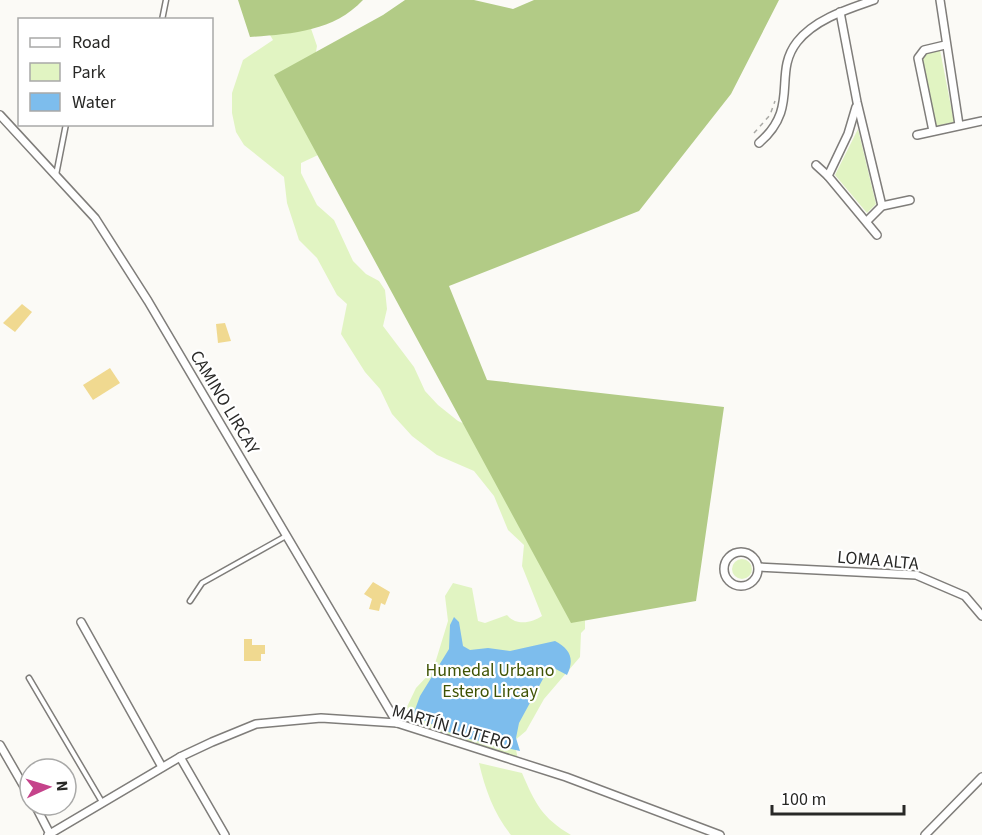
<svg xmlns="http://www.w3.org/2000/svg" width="982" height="835" font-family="'Source Sans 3',sans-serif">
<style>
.green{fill:#e1f4c2}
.forest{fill:#b2cb86}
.water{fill:#7dbded}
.building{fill:#f0d990}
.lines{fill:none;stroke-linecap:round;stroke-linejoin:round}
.lane-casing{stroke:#7f7d7a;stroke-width:7}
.street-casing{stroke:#7f7d7a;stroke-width:10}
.path{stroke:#a9a9a5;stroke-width:1.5;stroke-dasharray:4.5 4.5;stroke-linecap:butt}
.lane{stroke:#fff;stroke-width:4}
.street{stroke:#fff;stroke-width:7}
.labels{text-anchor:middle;stroke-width:4.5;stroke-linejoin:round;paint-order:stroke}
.street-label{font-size:18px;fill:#282826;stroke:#fff}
.park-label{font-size:18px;fill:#3f5304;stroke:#fff}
</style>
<rect width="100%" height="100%" fill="#fbfaf6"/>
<g class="green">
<path d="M251 4 307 17 317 46 312 75 318 155 301 163V173L317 205 334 220 353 261 366 274 379 281 385 290 387 309 383 326 414 367 425 391 438 405 458 421 499 439 585 616V629L581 633 580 657 544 699 526 731 514 741 518 759 416 723 404 713 416 688 433 670 448 621 445 596 453 583 472 588 478 621 485 623 507 615C516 626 532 623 542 616L522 566 524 545 508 530 494 496 474 471 437 455 412 436 392 414 380 389 365 372 341 334 347 304 337 295 317 258 299 240 287 203 284 177 244 145 236 132 232 113V93L243 60 273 40Z"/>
<polygon points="940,50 954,122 936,126 922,58 926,53"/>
<polygon points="858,129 876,204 867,213 835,175"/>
<circle cx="742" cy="569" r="10"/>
<path d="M479 763 522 773C535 803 542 818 571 835H511C494 814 485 789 479 763Z"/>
</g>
<g class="forest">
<path d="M238 0H363C333 32 290 34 250 37Z"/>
<polygon points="405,0 474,0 513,9 534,0 779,0 731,94 639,211 449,286 487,380 724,407 696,601 571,623 274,75 383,15"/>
</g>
<path class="water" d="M454 617 459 622 463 646 470 650 488 648 510 651 555 641C570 649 575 659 567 675L550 666 519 723 516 738 520 751 457 736 413 715 420 696 449 649 450 625Z"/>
<g class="building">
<polygon points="22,304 32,312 15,332 3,323"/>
<polygon points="225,323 231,341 218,343 216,324"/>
<polygon points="110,368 120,383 93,400 83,385"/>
<polygon points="373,582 390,592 385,605 381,603 379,611 369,609 372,599 364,594"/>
<polygon points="244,639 252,639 252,645 265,645 265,654 261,654 261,661 244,661"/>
</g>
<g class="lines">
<defs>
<g id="lane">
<polyline points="162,20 166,0"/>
<polyline points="56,175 66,124"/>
<polyline points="190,601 202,583 286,536"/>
<polyline points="29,678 102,802"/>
</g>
<g id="street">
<polyline points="940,0 959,125"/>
<polyline points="840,12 857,102 882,206"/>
<polyline points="0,115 95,218 148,301 397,723"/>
<polyline points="933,131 918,58 924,50 945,45"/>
<polyline points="917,135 982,121"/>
<path d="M759 143C801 107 772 74 797 42 815 19 848 9 874 0"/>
<polyline points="816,165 828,176 877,235"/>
<polyline points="828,176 848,134 856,107"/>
<polyline points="867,221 882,206 910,200"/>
<circle cx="741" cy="569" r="17"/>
<polyline points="759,567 916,575 965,596 982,616"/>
<polyline points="81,622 162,767"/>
<polyline points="0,745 30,797"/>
<polyline points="180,757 225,835"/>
<polyline points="35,805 50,834"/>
<polyline points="48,835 180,757 212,742 256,724 321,718 397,723 566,777 720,835"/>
<polyline points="925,835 982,777"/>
</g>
</defs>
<use href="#lane" class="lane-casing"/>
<use href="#street" class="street-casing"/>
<polyline class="path" points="754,133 770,115 775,101"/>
<use href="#lane" class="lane"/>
<use href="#street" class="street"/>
</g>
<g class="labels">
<g class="street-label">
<text transform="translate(225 402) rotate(59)" y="6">CAMINO LIRCAY</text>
<text transform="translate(878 560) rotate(5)" y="6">LOMA ALTA</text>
<text transform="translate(452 727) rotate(16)" y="6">MARTÍN LUTERO</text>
</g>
<g class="park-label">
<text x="490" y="676">Humedal Urbano<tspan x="490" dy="21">Estero Lircay</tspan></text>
</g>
</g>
<rect x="18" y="18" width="195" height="108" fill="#ffffff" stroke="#a9a9a8" stroke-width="1.5"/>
<rect x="30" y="38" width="30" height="9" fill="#ffffff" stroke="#a9a9a8" stroke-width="1.5"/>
<text x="72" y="48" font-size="18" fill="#282826">Road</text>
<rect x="30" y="63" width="30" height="18" fill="#e1f4c2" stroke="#a9a9a8" stroke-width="1.5"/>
<text x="72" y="78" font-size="18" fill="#282826">Park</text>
<rect x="30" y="93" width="30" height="18" fill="#7dbded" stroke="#a9a9a8" stroke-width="1.5"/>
<text x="72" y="108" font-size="18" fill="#282826">Water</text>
<g transform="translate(48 787) rotate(86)"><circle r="28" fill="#ffffff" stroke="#a9a9a8" stroke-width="1.5"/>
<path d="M0-4.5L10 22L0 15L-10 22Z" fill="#c5438b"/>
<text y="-9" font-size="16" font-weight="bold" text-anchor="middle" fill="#282826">N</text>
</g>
<path d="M772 805v9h132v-9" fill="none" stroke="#282826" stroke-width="3"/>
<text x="781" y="805" font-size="18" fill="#282826" stroke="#ffffff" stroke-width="4.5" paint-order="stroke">100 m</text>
</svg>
